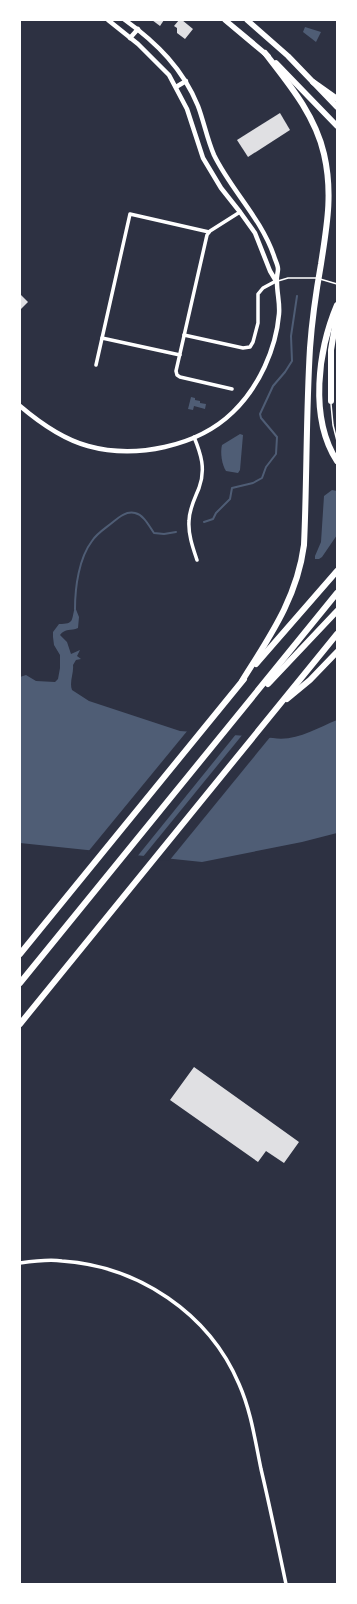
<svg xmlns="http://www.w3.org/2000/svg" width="357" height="1604" font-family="Raleway,sans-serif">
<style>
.water{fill:#4f5d75}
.pier{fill:#2d3142}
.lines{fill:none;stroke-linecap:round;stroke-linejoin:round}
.stream{stroke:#4f5d75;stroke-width:2}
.building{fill:#e0e0e3}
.service{stroke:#fff;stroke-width:1.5}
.minor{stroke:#fff;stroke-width:3.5}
.tertiary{stroke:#fff;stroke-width:4.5}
.primary{stroke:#fff;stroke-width:5.5}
.motorway{stroke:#fff;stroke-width:6}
</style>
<rect width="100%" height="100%" fill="#2d3142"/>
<g class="water">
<polygon points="305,27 321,32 316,42 303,32"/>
<polygon points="191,397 195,398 195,400 200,401 200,403 206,404 205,409 194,406 193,410 188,409"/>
<path d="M240 434 243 435 240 470 238 473 226 471C222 465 220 453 222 445Z"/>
<polygon points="332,490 337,491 337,535 322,557 319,559 315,559 315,556 321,542 324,496"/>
<path d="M75 607 79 617 78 628C71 631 65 628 60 635L67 642 71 654 80 650 77 656 81 659 76 660 73 665C74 673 69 682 72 690L89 701 180 731 273 738C295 742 317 728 337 720V833L302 842 202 862 20 843V677L26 675 36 681 55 682 58 679 60 668V655L54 645 53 637V632L59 624C75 624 71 620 75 607Z"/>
</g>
<g class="pier">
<polygon points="188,730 237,733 136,858 87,853"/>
<polygon points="243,734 271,736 169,861 142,858"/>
</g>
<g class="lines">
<g class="stream">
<polyline points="204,522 213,519 216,513 230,499 232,488 253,483 262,478 266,467 276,454 277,437 261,418 260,414 273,386 285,372 292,361 291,336 297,296"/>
<path d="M75 609C75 587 79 558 92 541 97 533 106 528 113 522 119 517 126 511 135 513 144 515 149 526 154 533L164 534 176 532"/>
</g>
</g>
<g class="building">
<polygon points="152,20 164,20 160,26"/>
<polygon points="179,20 182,20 193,29 185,39 177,33 177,28 174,26"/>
<polygon points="280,113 290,130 248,157 237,140"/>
<polygon points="20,294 28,302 20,310"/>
<polygon points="194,1067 299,1142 284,1163 266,1151 258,1162 170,1100"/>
</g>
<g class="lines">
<g class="service">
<polyline points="320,279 337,284"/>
<polyline points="278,281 288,278 316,278"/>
<polyline points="331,404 333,425 337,441"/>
</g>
<g class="minor">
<polyline points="184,335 243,348 250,347 253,342 258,323 258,294 263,288 276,281"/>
<polyline points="102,338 180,355"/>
<polyline points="96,365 130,214 209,232"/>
<polyline points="232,389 180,377 177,375 176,371 207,235 210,231 240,212"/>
<path d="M194 437C201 454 206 469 199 488 195 498 189 509 189 521 188 534 193 548 197 560"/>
<path d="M20 1263C34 1261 48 1259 62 1261 138 1266 209 1313 239 1384 251 1411 255 1440 261 1469 270 1507 278 1546 286 1584"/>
</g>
<g class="tertiary">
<polyline points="108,20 138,44 169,75 187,109 203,158 221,188 240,212 255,233 270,271 276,281"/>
<polyline points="130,38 138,29"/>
<polyline points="176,87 186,81"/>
<path d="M20 406C40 423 62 439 88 446 135 459 197 447 233 412 259 387 276 349 279 314 280 303 277 293 277 283 276 278 278 273 278 269 278 265 275 260 274 256 261 218 231 190 214 155 207 139 204 122 198 106 183 69 157 43 125 20"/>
</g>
<g class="primary">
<polyline points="225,20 268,56"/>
<polyline points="247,20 288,56 337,107"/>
<polyline points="276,63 337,126"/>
</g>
<g class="motorway">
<polyline points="313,82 337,99"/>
<path d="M337 305C318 350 309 418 337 461"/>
<polyline points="331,401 331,350 335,326 335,314"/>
<polyline points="256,664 337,571"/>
<path d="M242 681C270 636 297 598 304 545 307 479 306 414 310 348 312 320 316 292 321 264 327 225 333 193 324 154 315 115 289 84 265 53"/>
<polyline points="268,684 337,611"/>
<polyline points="287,699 310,680 337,652"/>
<polyline points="20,954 244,679"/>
<polyline points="20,983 337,593"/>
<polyline points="20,1024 337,634"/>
</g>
</g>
<rect width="357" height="1604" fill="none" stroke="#ffffff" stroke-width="42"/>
</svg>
